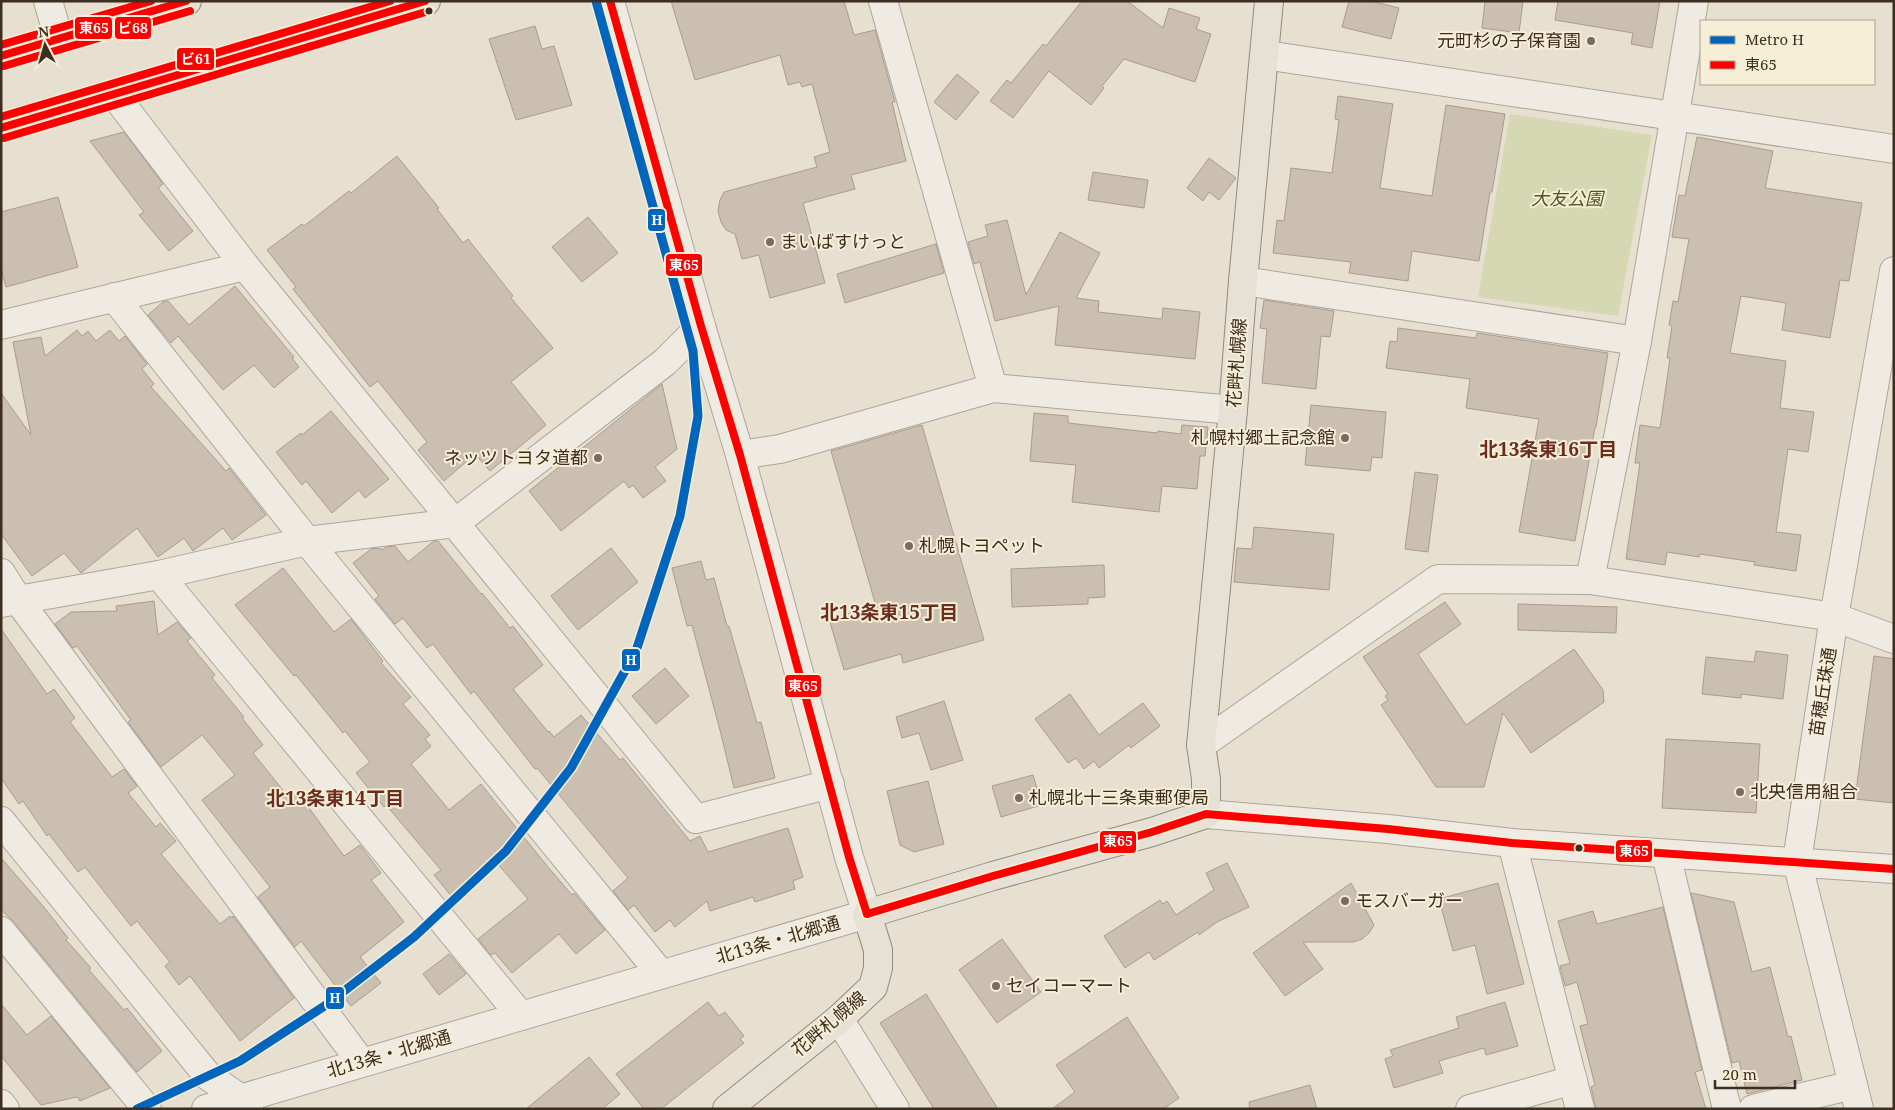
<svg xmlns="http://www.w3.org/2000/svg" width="1895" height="1110" font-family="'Noto Serif','Noto Sans JP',serif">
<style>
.green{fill:#d6d7b3}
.building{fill:#cbbfb2;stroke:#a89c90}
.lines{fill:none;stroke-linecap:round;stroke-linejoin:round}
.minor-casing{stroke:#ada599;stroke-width:30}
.major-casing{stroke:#928b80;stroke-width:30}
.minor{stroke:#efebe3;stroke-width:28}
.major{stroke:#e6e1d4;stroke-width:28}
.bus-1-casing{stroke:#f7eed8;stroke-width:11}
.bus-2-casing{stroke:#f7eed8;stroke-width:11}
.bus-3-casing{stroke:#f7eed8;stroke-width:11}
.bus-1{stroke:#f00;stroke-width:8}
.bus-2{stroke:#f00;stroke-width:8}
.bus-3{stroke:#f00;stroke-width:8}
.metro-1-casing{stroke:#f7eed8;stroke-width:12}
.metro-1{stroke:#0065bd;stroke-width:9}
.bus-dot{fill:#3d2e20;stroke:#f7eed8;stroke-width:2}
.poi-dot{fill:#786c5e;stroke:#f7eed8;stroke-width:2}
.labels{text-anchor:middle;stroke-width:4;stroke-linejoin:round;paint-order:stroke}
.poi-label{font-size:18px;fill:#3d2e20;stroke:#f7eed8;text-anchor:start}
.park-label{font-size:18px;font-style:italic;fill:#4d5a26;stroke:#f7eed8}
.street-label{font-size:18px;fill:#3d2e20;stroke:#f7eed8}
.neighbourhood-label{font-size:19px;font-weight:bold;fill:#6b2e1e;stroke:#f7eed8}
.line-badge{stroke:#f7eed8;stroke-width:2}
.badge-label{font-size:14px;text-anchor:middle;font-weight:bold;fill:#fff}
</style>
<rect width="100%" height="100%" fill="#e7e0d1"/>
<polygon class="green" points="1510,114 1652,135 1618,316 1478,297"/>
<g class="building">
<polygon points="671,1 844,1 854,35 875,30 895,102 892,102 906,161 851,175 855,189 803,203 825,283 770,298 759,255 742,259 735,234 726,230 721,222 718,211 720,200 724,192 817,167 814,157 830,152 812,84 802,87 800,82 788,85 780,55 695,80"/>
<polygon points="1082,1 1127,1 1163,28 1169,8 1200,18 1196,29 1211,34 1195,82 1124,59 1102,86 1104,88 1091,105 1049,71 1013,118 990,101 1007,80 1011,83 1043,44 1046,46"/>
<polygon points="1349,1 1371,1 1399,8 1391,39 1342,27"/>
<polygon points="1485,1 1523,1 1519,33 1482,28"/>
<polygon points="1558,1 1660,1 1652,48 1631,44 1633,33 1555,20"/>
<polygon points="535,26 542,49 554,46 572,105 516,120 489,39"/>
<polygon points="957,74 979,92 956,120 934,102"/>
<polygon points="1338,96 1393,104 1380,188 1432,196 1446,105 1505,114 1492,192 1490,192 1479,261 1412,251 1408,281 1349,273 1351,262 1273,253 1277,220 1284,221 1291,168 1332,173 1339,120 1335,119"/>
<polygon points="124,132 163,184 158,188 193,231 169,251 139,215 144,212 90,141"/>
<polygon points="1697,137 1773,151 1765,188 1862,203 1849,281 1840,280 1830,338 1782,330 1786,303 1741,296 1730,353 1786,361 1780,408 1814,412 1808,452 1788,449 1776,532 1801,535 1796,571 1754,565 1755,562 1700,554 1699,557 1667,552 1665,565 1626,559 1640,463 1635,463 1640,425 1660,428 1670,358 1667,358 1672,326 1669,325 1673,301 1678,302 1689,239 1672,237 1679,195 1685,196"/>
<polygon points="397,156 439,208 437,209 463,243 468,239 513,296 511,298 553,348 511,382 546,425 490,471 475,454 444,481 418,450 427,442 378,381 370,387 293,289 296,287 267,250 302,224 304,226 349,191 351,193"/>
<polygon points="1209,158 1236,178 1219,200 1209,192 1203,201 1187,188"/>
<polygon points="1093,172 1148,180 1144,208 1088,200"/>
<polygon points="58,197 78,267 6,287 1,269 1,212"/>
<polygon points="588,217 618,253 582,282 552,247"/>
<polygon points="1007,220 1026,295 1060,232 1100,253 1076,298 1099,301 1098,312 1162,319 1163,308 1200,312 1195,359 1055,345 1059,306 995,321 980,262 974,264 968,242 988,236 985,225"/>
<polygon points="936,244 944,273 845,303 837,274"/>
<polygon points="235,286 294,357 292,358 299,367 274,388 254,365 223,390 178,336 171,343 148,315 163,302 168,301 189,325"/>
<polygon points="1264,300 1334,311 1330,337 1321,336 1316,389 1262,383 1267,329 1260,328"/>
<polygon points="1398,328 1476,338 1477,333 1608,353 1596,427 1595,427 1575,541 1519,532 1539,419 1466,408 1470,379 1386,368 1390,341 1397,342"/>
<polygon points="77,330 82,336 88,331 96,341 110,330 119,341 125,336 147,364 142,369 154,384 151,387 226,471 229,468 266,515 232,540 223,528 193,551 184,538 158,557 137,528 81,573 64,553 32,576 1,534 1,393 31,435 13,342 41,337 45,356"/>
<polygon points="662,384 677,449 655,467 666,481 643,498 633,485 629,488 624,481 561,531 529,491"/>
<polygon points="1311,405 1386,412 1382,458 1372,457 1370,471 1305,465"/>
<polygon points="331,411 389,479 365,498 359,490 332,513 306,481 302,485 276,452 301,433 302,435"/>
<polygon points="1034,413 1068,416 1068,423 1157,433 1158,431 1181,434 1182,425 1208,427 1205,456 1200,456 1197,489 1162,486 1159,512 1072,502 1076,465 1030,461"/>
<polygon points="922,425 984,640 903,663 901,654 844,670 829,619 876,606 831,451"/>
<polygon points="1415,472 1438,475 1428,552 1405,549"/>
<polygon points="1254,527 1334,534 1329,590 1234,582 1237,548 1252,549"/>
<polygon points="434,541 438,541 481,594 482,593 510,628 513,626 543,665 513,689 548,732 549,731 554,737 581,715 620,760 623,758 690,841 700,836 708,852 788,828 803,877 793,881 795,889 755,902 753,897 710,911 707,901 675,927 670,920 655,932 634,905 628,910 613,891 628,878 537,768 535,769 474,691 471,694 433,644 427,648 403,618 395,624 375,599 379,596 353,563 371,549 380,548 382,550 386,547 395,546 408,562"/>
<polygon points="611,548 638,582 578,630 551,596"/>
<polygon points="701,561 706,580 714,578 727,626 729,626 757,723 761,722 775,778 734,788 721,734 692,625 687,626 672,568"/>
<polygon points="1104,565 1105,597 1088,598 1088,604 1012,607 1011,569"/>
<polygon points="283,568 334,632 351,619 383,661 381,663 411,697 403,704 430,735 425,739 431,746 411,764 449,810 481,784 548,867 572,895 574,893 605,930 576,954 559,934 512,973 495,953 491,955 478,939 528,899 496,862 453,898 434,875 441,870 386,805 384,807 356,773 370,762 345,731 343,733 296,675 294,676 235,605"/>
<polygon points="154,601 158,635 177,622 191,638 187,641 215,675 212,678 244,717 242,718 263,745 253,753 290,799 298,793 344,856 360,845 381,873 371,880 404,922 360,957 381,983 351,1006 301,941 295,947 258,897 270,887 202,800 235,775 202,735 161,767 128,722 131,720 77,646 73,648 55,624 71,612 117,611 116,606"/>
<polygon points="1445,602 1461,624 1418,654 1466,725 1574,649 1603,690 1604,702 1531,753 1503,713 1484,787 1436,787 1381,705 1388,700 1385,696 1388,694 1363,657"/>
<polygon points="1518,604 1617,607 1616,633 1518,630"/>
<polygon points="1,629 47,694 54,689 75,718 70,722 112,777 124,769 137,786 128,793 156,827 160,823 176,841 161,854 220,924 230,916 232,918 233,916 294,998 240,1041 190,976 179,985 165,966 170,962 137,921 131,926 85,867 78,872 49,834 47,836 23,801 19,804 1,778"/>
<polygon points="1756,651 1788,655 1783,699 1741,694 1741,698 1702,694 1706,657 1754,662"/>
<polygon points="1874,656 1894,659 1894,803 1855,799"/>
<polygon points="665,668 689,696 656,724 632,696"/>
<polygon points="1070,694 1099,735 1143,703 1160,726 1131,748 1129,745 1099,768 1094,761 1084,769 1076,758 1068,763 1035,719"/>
<polygon points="944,701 963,760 931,770 919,733 902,738 896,717"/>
<polygon points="1666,739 1760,744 1756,813 1662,808"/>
<polygon points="1033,775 1042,805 1001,817 992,786"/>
<polygon points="928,781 944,844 914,852 900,845 887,791"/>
<polygon points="1,858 43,906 68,938 66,940 91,968 89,970 124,1010 127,1008 162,1051 137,1072 13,921 1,910"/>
<polygon points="1227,863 1249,907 1217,922 1199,935 1198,932 1154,960 1149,952 1125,968 1104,936 1160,900 1163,904 1167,901 1176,915 1214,890 1206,873"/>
<polygon points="1351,883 1374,925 1369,933 1362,939 1353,942 1303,942 1323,969 1285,996 1253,953"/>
<polygon points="1498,883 1524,984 1487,994 1475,945 1453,951 1439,899"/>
<polygon points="1691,893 1734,902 1752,972 1770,967 1788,1037 1791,1036 1802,1080 1747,1094 1739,1061 1732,1063"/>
<polygon points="1663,907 1702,1070 1695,1072 1706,1109 1596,1109 1591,1087 1595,1085 1580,1026 1588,1024 1577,982 1565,986 1560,966 1570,963 1558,921 1593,911 1597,924"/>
<polygon points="1002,939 1041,992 997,1023 959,970"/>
<polygon points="449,954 466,974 439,995 423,974"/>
<polygon points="926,994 998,1109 934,1109 880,1023"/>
<polygon points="708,1002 719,1016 725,1012 744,1036 740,1039 744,1043 661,1109 644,1109 616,1074"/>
<polygon points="1505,1002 1518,1046 1486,1055 1484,1048 1439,1061 1443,1073 1394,1088 1385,1059 1393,1056 1390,1050 1459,1028 1456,1017"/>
<polygon points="1,1004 27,1035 51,1016 110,1088 80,1101 77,1097 41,1105 1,1056"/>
<polygon points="1127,1017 1179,1098 1163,1109 1052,1109 1075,1092 1056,1065"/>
<polygon points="589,1057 620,1094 602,1109 526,1109"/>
<polygon points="1310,1085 1317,1109 1250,1109 1249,1102"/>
</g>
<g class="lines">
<defs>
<g id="minor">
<polyline points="48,1 59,39"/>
<polyline points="883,1 993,388"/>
<polyline points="1265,55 1894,149"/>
<polyline points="114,94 245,266 696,819 830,784"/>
<polyline points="1243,281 1637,341"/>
<polyline points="114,297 307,541 661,974"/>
<polyline points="1,325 245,266"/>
<polyline points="740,455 780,449 993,388 1233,410"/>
<polyline points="1,573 18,600 361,1062"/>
<polyline points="159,575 521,1016"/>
<polyline points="1590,580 1637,341 1694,1"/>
<polyline points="1,603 159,575 307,541 455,523 665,362 701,326"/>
<polyline points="1201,745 1438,579 1590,580 1834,617 1894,639"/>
<polyline points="1206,814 1388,829 1512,843 1894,869"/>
<polyline points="1,821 208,1076 241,1099 249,1108"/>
<polyline points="1512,843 1580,1109"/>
<polyline points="1666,854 1727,1109"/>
<polyline points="1,931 147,1109"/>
<polyline points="839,1019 895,1109"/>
<polyline points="1,1104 5,1109"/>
<polyline points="206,1109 867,914 849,857 740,455 701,326 610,1"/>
<polyline points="1470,1109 1573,1080"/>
<polyline points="1753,1109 1853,1085"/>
<polyline points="1859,1109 1797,861 1834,617 1894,271"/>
</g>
<g id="major">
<polyline points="1,56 187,1"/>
<polyline points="1,128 426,1"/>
<polyline points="727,1109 839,1019 873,987 878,968 878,950 867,914 993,876 1152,832 1206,814 1206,779 1201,745 1233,410 1243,281 1269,1"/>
</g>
</defs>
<use href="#minor" class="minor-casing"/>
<use href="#major" class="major-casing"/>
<use href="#minor" class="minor"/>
<use href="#major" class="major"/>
<defs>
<g id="bus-1">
<polyline points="610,1 701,326 740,455 849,857 867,914"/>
<polyline points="1,56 186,1"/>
<polyline points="1,128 425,1"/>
<polyline points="867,914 993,876 1152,832 1206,814 1388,829 1512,843 1894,869"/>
</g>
<g id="bus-2">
<polyline points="4,66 190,11"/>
<polyline points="4,138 429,11"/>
</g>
<g id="bus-3">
<polyline points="1,45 151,1"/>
<polyline points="1,117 390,1"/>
</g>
</defs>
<use href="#bus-1" class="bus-1-casing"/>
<use href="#bus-2" class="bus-2-casing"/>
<use href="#bus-3" class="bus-3-casing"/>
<use href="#bus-1" class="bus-1"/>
<use href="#bus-2" class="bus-2"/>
<use href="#bus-3" class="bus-3"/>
<defs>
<polyline id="metro-1" points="137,1109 240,1061 326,1005 414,937 506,851 571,768 636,651 680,516 698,416 693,351 596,1"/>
</defs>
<use href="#metro-1" class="metro-1-casing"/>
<use href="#metro-1" class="metro-1"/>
</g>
<g class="bus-dot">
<circle cx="429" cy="11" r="4.5"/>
<circle cx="1579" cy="848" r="4.5"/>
</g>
<g class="poi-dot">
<circle cx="1591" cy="41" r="5"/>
<circle cx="770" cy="242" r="5"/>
<circle cx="1345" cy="438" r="5"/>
<circle cx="598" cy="458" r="5"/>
<circle cx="909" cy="546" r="5"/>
<circle cx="1740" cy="792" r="5"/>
<circle cx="1019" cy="798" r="5"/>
<circle cx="1345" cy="901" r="5"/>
<circle cx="996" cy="986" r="5"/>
</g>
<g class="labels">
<g class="poi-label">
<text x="1581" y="47" text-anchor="end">元町杉の子保育園</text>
<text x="780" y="248">まいばすけっと</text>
<text x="1335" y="444" text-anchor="end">札幌村郷土記念館</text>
<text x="588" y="464" text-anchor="end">ネッツトヨタ道都</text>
<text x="919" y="552">札幌トヨペット</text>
<text x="1750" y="798">北央信用組合</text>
<text x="1029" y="804">札幌北十三条東郵便局</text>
<text x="1355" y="907">モスバーガー</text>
<text x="1006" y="992">セイコーマート</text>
</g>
<g class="park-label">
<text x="1567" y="205">大友公園</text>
</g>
<g class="street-label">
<text transform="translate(1237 363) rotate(-86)" y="6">花畔札幌線</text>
<text transform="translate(1823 692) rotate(-81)" y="6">苗穂丘珠通</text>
<text transform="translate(778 940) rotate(-16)" y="6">北13条・北郷通</text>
<text transform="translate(829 1024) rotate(-40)" y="6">花畔札幌線</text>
<text transform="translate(389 1054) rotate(-16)" y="6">北13条・北郷通</text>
</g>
<g class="neighbourhood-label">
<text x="1548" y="456">北13条東16丁目</text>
<text x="889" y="619">北13条東15丁目</text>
<text x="335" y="805">北13条東14丁目</text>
</g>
</g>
<g class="line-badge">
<rect x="114" y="16" width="38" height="24" rx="5" fill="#f00"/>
<rect x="74" y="16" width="39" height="24" rx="5" fill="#f00"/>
<rect x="176" y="47" width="39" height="24" rx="5" fill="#f00"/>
<rect x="647" y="208" width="19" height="24" rx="5" fill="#0065bd"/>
<rect x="665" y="253" width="38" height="24" rx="5" fill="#f00"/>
<rect x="621" y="648" width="20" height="24" rx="5" fill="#0065bd"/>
<rect x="784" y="674" width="38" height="24" rx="5" fill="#f00"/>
<rect x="1099" y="830" width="38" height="24" rx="5" fill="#f00"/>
<rect x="1615" y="839" width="38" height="24" rx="5" fill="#f00"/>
<rect x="325" y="986" width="20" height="24" rx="5" fill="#0065bd"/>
</g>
<g class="badge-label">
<text x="133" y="33">ビ68</text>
<text x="94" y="33">東65</text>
<text x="196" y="64">ビ61</text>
<text x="657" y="225">H</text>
<text x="684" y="270">東65</text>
<text x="631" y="665">H</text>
<text x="803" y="691">東65</text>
<text x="1118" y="846">東65</text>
<text x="1634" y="856">東65</text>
<text x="335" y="1003">H</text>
</g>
<rect width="1895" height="1110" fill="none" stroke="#3d2e20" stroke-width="5"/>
<rect x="1700" y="20" width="175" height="65" fill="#f7eed8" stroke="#ada18e"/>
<rect x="1710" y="36" width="25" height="8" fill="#0065bd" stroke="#ada18e"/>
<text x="1745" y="45" font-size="15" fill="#3d2e20">Metro H</text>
<rect x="1710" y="61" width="25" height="8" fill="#ff0000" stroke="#ada18e"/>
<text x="1745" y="70" font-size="15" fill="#3d2e20">東65</text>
<g transform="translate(45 45) rotate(354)" stroke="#f7eed8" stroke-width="4" paint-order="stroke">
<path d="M0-4L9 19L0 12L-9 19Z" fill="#3d2e20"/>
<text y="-8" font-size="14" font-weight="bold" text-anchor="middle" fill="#3d2e20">N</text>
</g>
<path d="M1715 1080v8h80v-8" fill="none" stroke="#3d2e20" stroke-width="2.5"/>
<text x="1722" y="1080" font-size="15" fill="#3d2e20" stroke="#f7eed8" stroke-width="4" paint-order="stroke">20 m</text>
</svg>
